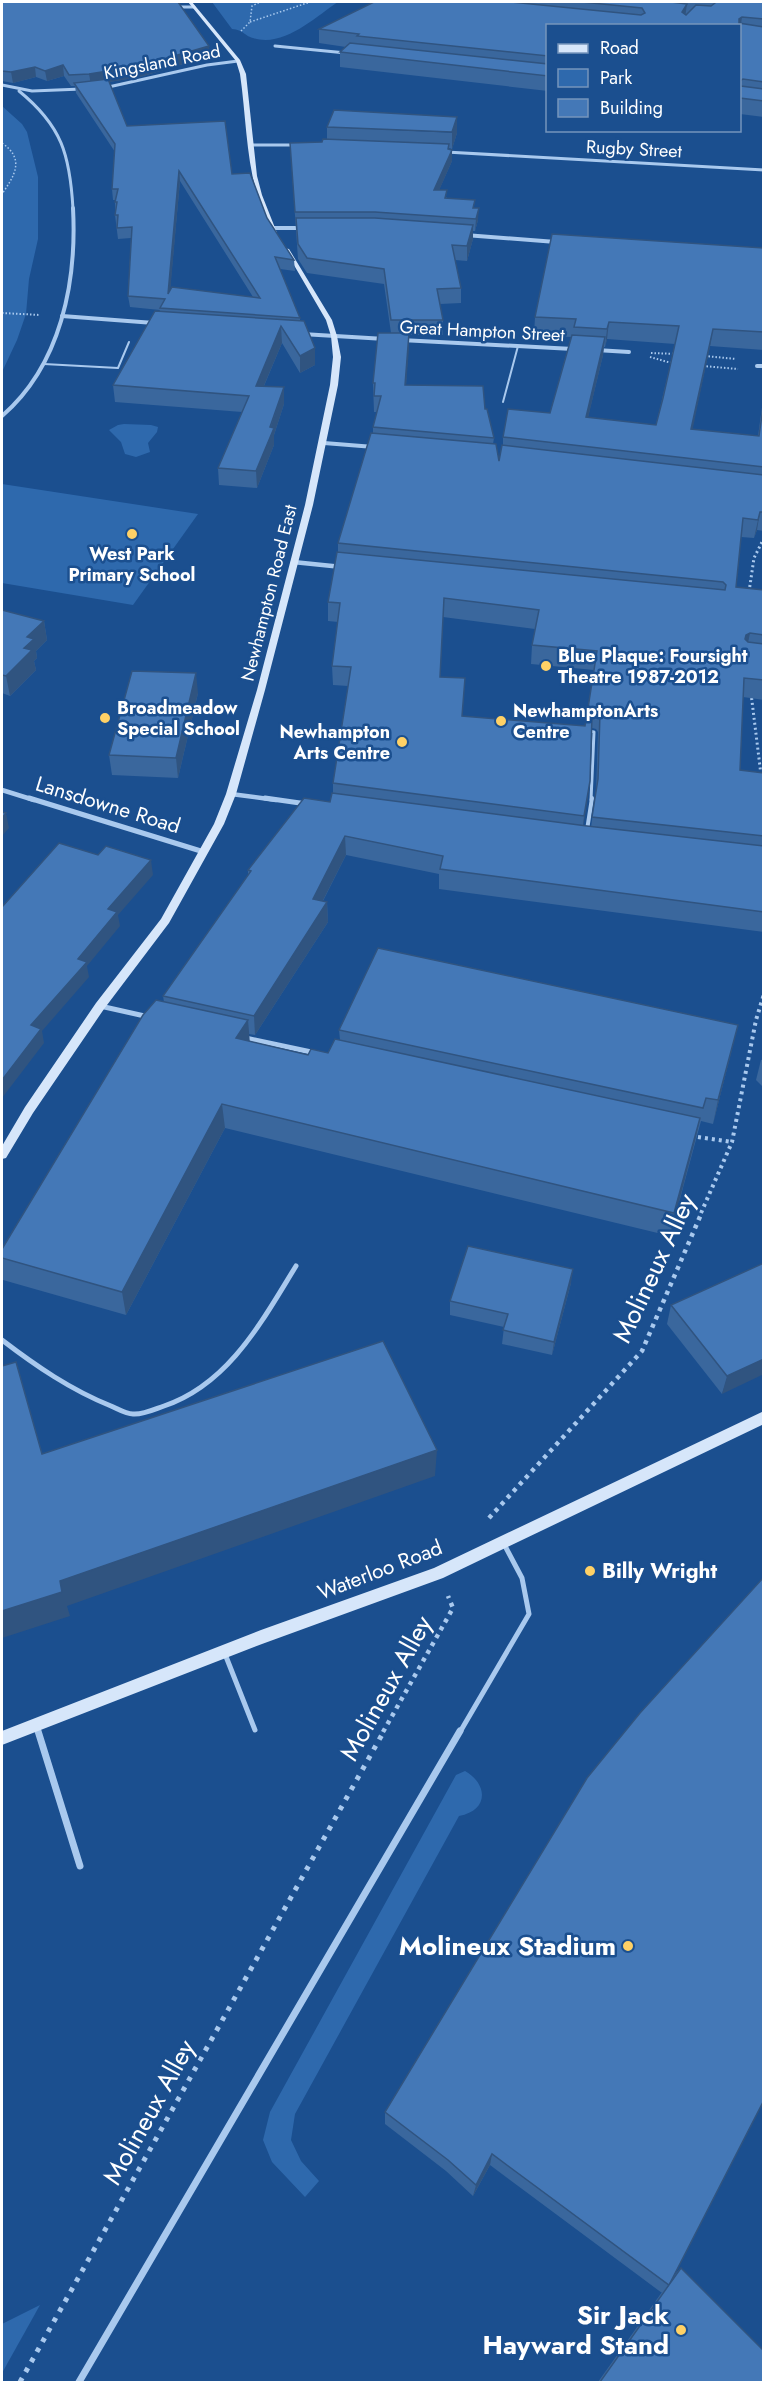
<svg xmlns="http://www.w3.org/2000/svg" width="765" height="2384" font-family="Jost,sans-serif">
<style>
.green{fill:#2e69ad}
.lines{fill:none;stroke-linecap:round;stroke-linejoin:round}
.path-far5{stroke:#a9c9ee;stroke-width:1.5;stroke-dasharray:1.5 2;stroke-linecap:butt}
.path-far4{stroke:#a9c9ee;stroke-width:2;stroke-dasharray:1.5 2;stroke-linecap:butt}
.path-far3{stroke:#a9c9ee;stroke-width:3;stroke-dasharray:2 3;stroke-linecap:butt}
.path-far2{stroke:#a9c9ee;stroke-width:4;stroke-dasharray:3 4;stroke-linecap:butt}
.path-far1{stroke:#a9c9ee;stroke-width:4.5;stroke-dasharray:4 5;stroke-linecap:butt}
.path{stroke:#a9c9ee;stroke-width:5;stroke-dasharray:4.5 7;stroke-linecap:butt}
.lane-far4{stroke:#a9c9ee;stroke-width:2}
.lane-far3{stroke:#a9c9ee;stroke-width:3}
.lane-far2{stroke:#a9c9ee;stroke-width:4}
.lane-far1{stroke:#a9c9ee;stroke-width:5}
.lane{stroke:#a9c9ee;stroke-width:7}
.street-far3{stroke:#a9c9ee;stroke-width:3}
.street-far2{stroke:#a9c9ee;stroke-width:4}
.street-far1{stroke:#a9c9ee;stroke-width:4.5}
.street{stroke:#a9c9ee;stroke-width:5}
.secondary{fill:#d6e6fa;fill-rule:evenodd}
.wall{fill:#3a679d;fill-rule:evenodd}
.shaded-wall{fill:#305480}
.building{fill:#4478b7;stroke:#305480;stroke-width:1.5;fill-rule:evenodd}
.poi-dot{fill:#ffd166;stroke:#1b4f8f;stroke-width:2}
.labels{text-anchor:middle;stroke-width:5;stroke-linejoin:round;paint-order:stroke}
.far-street-label{font-size:18px;fill:#fff;stroke:#1b4f8f}
.far-poi-label{font-size:18px;font-weight:bold;fill:#fff;stroke:#1b4f8f;text-anchor:start}
.street-label{font-size:21px;fill:#fff;stroke:#1b4f8f}
.poi-label{font-size:21px;font-weight:bold;fill:#fff;stroke:#1b4f8f;text-anchor:start}
.near-street-label{font-size:26px;fill:#fff;stroke:#1b4f8f}
.near-poi-label{font-size:26px;font-weight:bold;fill:#fff;stroke:#1b4f8f;text-anchor:end}
</style>
<rect width="100%" height="100%" fill="#1b4f8f"/>
<g class="green">
<path d="M212 2H338C315 17 284 48 253 38 243 35 244 30 232 29Z"/>
<polygon points="2,106 22,124 27,132 38,177 38,239 29,279 26,314 17,340 2,372"/>
<polygon points="124,424 151,425 158,427 157,432 148,443 150,452 136,457 125,454 121,442 109,430 118,425"/>
<polygon points="2,484 198,514 133,605 2,583"/>
<path d="M465 1771C489 1785 488 1811 459 1816L295 2114 291 2140 301 2161 319 2181 305 2197 272 2162 263 2140 270 2112 456 1775Z"/>
<polygon points="40,2305 2,2373 2,2324"/>
</g>
<g class="lines">
<g class="path-far5">
<polyline points="250,22 310,2"/>
<polyline points="241,31 250,22 252,6 260,2"/>
<path d="M2 143C25 159 15 175 2 194"/>
</g>
<g class="path-far4">
<polyline points="2,313 40,315"/>
<polyline points="651,353 676,354"/>
<polyline points="705,356 736,359"/>
<polyline points="650,357 675,364"/>
<polyline points="703,366 738,369"/>
</g>
<g class="path-far3">
<polyline points="749,592 754,558 764,538"/>
<polyline points="751,693 761,775"/>
</g>
<g class="path-far2">
<polyline points="698,1137 732,1142"/>
<polyline points="701,1213 732,1142 756,1020 764,994"/>
</g>
<g class="path-far1">
<polyline points="489,1518 642,1351 702,1212"/>
<polyline points="383,1732 453,1608 448,1596"/>
</g>
<polyline class="path" points="20,2382 384,1731"/>
<g class="lane-far4">
<polyline points="44,364 118,368 129,342"/>
<polyline points="503,402 518,346"/>
</g>
<polyline class="lane-far3" points="588,731 594,732 591,800"/>
<polyline class="lane-far2" points="587,830 592,798"/>
<g class="lane-far1">
<path d="M2 1340C36 1366 71 1390 111 1406 118 1409 126 1414 133 1414 143 1415 155 1409 164 1406 229 1384 262 1321 296 1266"/>
<polyline points="225,1654 255,1730"/>
<polyline points="36,1726 38,1732"/>
<polyline points="460,1732 529,1614 522,1578 504,1544"/>
</g>
<g class="lane">
<polyline points="38,1731 80,1866"/>
<polyline points="79,2382 460,1731"/>
</g>
<g class="street-far3">
<polyline points="174,7 194,7"/>
<polyline points="275,46 346,53"/>
<polyline points="2,85 32,91 82,89"/>
<polyline points="104,88 207,65 238,61"/>
<path d="M19 91C62 126 70 155 73 209"/>
<polyline points="250,145 298,145"/>
<polyline points="446,152 764,170"/>
</g>
<g class="street-far2">
<polyline points="273,228 302,228"/>
<polyline points="465,235 556,242"/>
<polyline points="62,316 154,323"/>
<polyline points="302,334 385,339"/>
<polyline points="401,340 573,349"/>
<polyline points="596,350 629,352"/>
<polyline points="757,366 764,366"/>
<path d="M2 416C61 365 77 282 73 208"/>
<polyline points="324,443 374,447"/>
</g>
<g class="street-far1">
<polyline points="293,562 342,567"/>
<polyline points="2,790 34,800"/>
<polyline points="231,794 276,800"/>
</g>
<g class="street">
<polyline points="29,798 204,852"/>
<polyline points="265,798 307,804"/>
<polyline points="100,1006 149,1017"/>
<polyline points="241,1037 316,1053"/>
</g>
<g class="secondary">
<path d="M188 2H192L240 60 246 74 257 176 262 195 277 233 272 232C245 181 248 129 240 74L236 61Z"/>
<polygon points="284,248 289,249 332,320 337,336 341,357 338,385 313,505 265,690 236,794 224,824 169,923 104,1009 33,1113 6,1158 2,1159 2,1146 25,1107 96,1003 161,919 214,824 226,794 257,690 305,505 330,385 333,357 331,336 326,320"/>
<polygon points="764,1411 764,1424 443,1578 262,1644 2,1745 2,1731 261,1630 434,1568"/>
</g>
</g>
<g class="wall">
<path d="M2 2 210 56 140 77 109 82 127 126 232 174 267 218 294 260 295 271 280 269 300 318V321L315 348V365L300 373 282 343 264 386 284 404 274 435V445L257 488 219 485 218 468 242 412 115 402 113 385 160 310 130 307 128 296 131 238 118 239 115 215V200H113L112 189 115 152 76 93 75 86H71L64 76 47 81 36 77 13 83 2 81ZM180 181 253 297 170 289Z"/>
<polygon points="374,2 764,2 764,117 740,114 740,26 548,26 548,91 340,67 340,52 346,47 319,43 319,29"/>
<path d="M327 127 457 133 452 149 449 148 452 161 439 190 447 198 475 208 478 220 475 231H473V239L467 261 455 260 461 288V303L440 304 443 320V335H409L406 385 485 409 494 438 493 444 499 461 503 445V437L550 413 571 337 534 335 535 317 764 248V350L710 346 692 429 758 436 764 393V531L757 530 754 538 741 537 736 587 764 590V700L743 697 740 770 764 773V932L439 889V874L346 855 323 901 327 902 328 922 255 1035 249 1034V1041L308 1055 328 1053 340 1040 339 1030 732 1049 713 1124 701 1121 670 1236 225 1128 126 1315 3 1280 2 1274V1249L164 1002 163 996 248 875V870L330 802 333 793V783L348 686 333 685 332 666 338 622 328 621V602L338 552V543L373 433V427L377 412H374L373 383 391 333 384 284 307 273 298 259 290 143 322 142 327 139ZM607 339 675 344 656 425 588 417 603 355 604 347H605ZM443 617 535 629 532 645 531 664 594 670 585 726 463 716 440 677ZM592 728 596 729 598 732 596 792 591 827 583 826 590 781Z"/>
<polygon points="2,610 44,621 47,640 36,651 37,658 34,661 36,670 10,696 2,693"/>
<polygon points="198,693 178,778 112,775 109,755"/>
<polygon points="764,1059 764,1088 756,1080 761,1060"/>
<polygon points="764,1263 722,1394 667,1324 671,1305"/>
<polygon points="571,1283 552,1355 502,1344 504,1327 450,1315 450,1301"/>
<polygon points="587,1778 672,2277 681,2268 764,2382 598,2382 662,2292 662,2293 490,2165 473,2196 446,2171 385,2124 385,2112"/>
</g>
<g class="shaded-wall">
<polygon points="687,4 685,18 682,12"/>
<polygon points="742,17 740,31 739,19"/>
<polygon points="209,46 210,56 140,77 91,85 89,74"/>
<polygon points="63,65 64,76 47,81 45,71"/>
<polygon points="35,67 36,77 13,83 11,72"/>
<polygon points="457,117 457,133 452,149 452,132"/>
<polygon points="449,144 449,156 452,150 452,161 434,202 434,190"/>
<polygon points="179,171 180,181 169,305 168,294"/>
<polygon points="479,208 478,220 475,231 476,219"/>
<polygon points="473,225 473,239 467,261 467,246"/>
<polygon points="609,322 607,339 605,347 607,329"/>
<polygon points="281,326 282,343 257,402 256,386"/>
<polygon points="713,329 710,346 689,447 691,429"/>
<polygon points="409,333 409,349 405,400 405,385"/>
<polygon points="605,337 603,355 584,435 586,417"/>
<polygon points="315,348 315,365 300,373 300,356"/>
<polygon points="284,387 284,404 274,435 274,445 257,488 256,471"/>
<polygon points="760,512 757,530 754,538 758,520"/>
<polygon points="44,621 47,640 36,651 37,658 34,661 36,670 10,696 6,676 24,648 27,637"/>
<polygon points="750,633 746,653 743,654 746,635"/>
<polygon points="196,673 198,693 178,778 176,758"/>
<polygon points="590,781 587,801 582,836 584,816"/>
<polygon points="6,813 9,828 2,836 2,818"/>
<polygon points="345,836 346,855 314,918 313,899"/>
<polygon points="151,860 153,875 118,915 120,926 87,966 89,977 42,1031 44,1043 2,1098 2,1080 31,1025 78,959 108,909"/>
<polygon points="327,902 328,922 255,1035 254,1016"/>
<polygon points="248,1020 250,1044 236,1038"/>
<polygon points="738,1025 732,1049 713,1124 718,1100"/>
<polygon points="222,1104 225,1128 126,1315 122,1292"/>
<polygon points="700,1118 695,1141 670,1236 674,1213"/>
<polygon points="573,1269 571,1283 552,1355 554,1342"/>
<polygon points="764,1359 764,1374 722,1394 727,1376"/>
<polygon points="437,1450 435,1476 67,1606 70,1616 2,1638 2,1611 60,1581"/>
<polygon points="492,2154 490,2165 473,2196 476,2185"/>
</g>
<g class="building">
<polygon points="2,2 178,2 209,46 139,66 89,74 69,75 63,65 45,71 35,67 11,72 2,71"/>
<polygon points="374,2 511,2 641,15 645,13 642,8 582,2 671,2 687,4 682,12 686,15 696,5 711,6 715,3 714,2 764,2 764,19 742,17 739,19 739,23 764,27 764,82 743,79 740,81 740,26 548,26 548,56 357,36 359,34 319,29"/>
<polygon points="350,43 548,64 548,76 340,52"/>
<path d="M108 79 127 126 225 121 232 174 250 173 267 218 294 260 275 257 300 318 160 308 165 299 128 296 132 227 117 228 118 215H115L117 202H115L118 189H112L115 144 74 83ZM179 171 260 298 172 287 168 294Z"/>
<polygon points="740,83 741,86 764,89 764,101 740,98"/>
<polygon points="334,110 457,117 452,132 327,127"/>
<polygon points="323,139 449,144 448,149 452,150 434,190 447,190 445,198 475,200 473,208 479,208 476,219 375,212 295,212 290,143 322,142"/>
<polygon points="296,218 375,218 473,225 467,246 452,245 461,288 437,289 443,320 391,320 384,269 307,258 298,244"/>
<polygon points="552,234 764,248 764,332 713,329 691,429 759,436 764,401 764,467 503,437 508,409 550,413 572,335 605,337 586,417 656,425 663,398 679,326 609,322 607,329 574,327 576,319 535,317"/>
<polygon points="155,311 304,321 315,348 300,356 281,326 256,386 284,387 270,427 274,428 256,471 218,468 249,396 113,385"/>
<polygon points="378,333 409,333 405,385 483,386 485,409 487,409 494,438 373,427 381,396 374,396 375,383 373,383"/>
<polygon points="371,433 496,444 499,461 502,445 764,475 764,512 760,512 758,520 743,518 736,587 764,590 764,635 750,633 746,635 745,639 748,642 764,644 764,680 744,678 740,770 764,773 764,836 592,817 598,779 600,713 598,709 588,708 597,651 532,645 539,610 444,598 440,677 465,678 462,716 585,726 587,715 592,716 590,781 584,816 333,783 351,667 332,666 340,603 328,602 337,552 725,590 726,585 723,582 338,543"/>
<polygon points="2,610 44,621 27,637 34,639 24,648 32,650 6,676 2,675"/>
<polygon points="132,671 196,673 176,758 109,755"/>
<polygon points="332,793 587,826 764,846 764,912 440,869 443,856 345,836 313,899 327,902 254,1016 163,996 251,871 248,870 304,798 330,802"/>
<polygon points="2,812 6,813 2,818"/>
<polygon points="59,843 98,855 106,846 151,860 108,909 117,912 78,959 87,962 31,1025 41,1029 2,1080 2,907"/>
<polygon points="378,948 738,1025 718,1100 706,1098 703,1108 339,1030"/>
<polygon points="156,1000 248,1020 236,1038 308,1055 311,1049 328,1053 335,1039 700,1118 674,1213 222,1104 122,1292 2,1258 2,1249 143,1015"/>
<polygon points="468,1246 573,1269 554,1342 503,1330 508,1314 450,1301"/>
<polygon points="764,1263 764,1359 727,1376 671,1305"/>
<polygon points="383,1341 437,1450 60,1581 62,1592 2,1611 2,1366 16,1362 42,1454"/>
<polygon points="764,1577 764,2100 669,2285 492,2154 476,2185 448,2160 385,2112 587,1778 640,1713"/>
<polygon points="681,2268 764,2351 764,2382 600,2382"/>
</g>
<g class="poi-dot">
<circle cx="132" cy="534" r="6"/>
<circle cx="546" cy="666" r="6"/>
<circle cx="105" cy="718" r="6"/>
<circle cx="501" cy="721" r="6"/>
<circle cx="402" cy="742" r="6"/>
<circle cx="590" cy="1571" r="6"/>
<circle cx="628" cy="1946" r="6"/>
<circle cx="681" cy="2330" r="6"/>
</g>
<g class="labels">
<g class="far-street-label">
<text transform="translate(162 62) rotate(-11)" y="6">Kingsland Road</text>
<text transform="translate(634 149) rotate(3)" y="6">Rugby Street</text>
<text transform="translate(482 331) rotate(3)" y="6">Great Hampton Street</text>
<text transform="translate(269 593) rotate(-76)" y="6">Newhampton Road East</text>
</g>
<g class="far-poi-label">
<text x="132" y="560" text-anchor="middle">West Park<tspan x="132" dy="21">Primary School</tspan></text>
<text x="558" y="662">Blue Plaque: Foursight<tspan x="558" dy="21">Theatre 1987-2012</tspan></text>
<text x="117" y="714">Broadmeadow<tspan x="117" dy="21">Special School</tspan></text>
<text x="513" y="717">NewhamptonArts<tspan x="513" dy="21">Centre</tspan></text>
<text x="390" y="738" text-anchor="end">Newhampton<tspan x="390" dy="21">Arts Centre</tspan></text>
</g>
<g class="street-label">
<text transform="translate(108 805) rotate(17)" y="7">Lansdowne Road</text>
<text transform="translate(380 1570) rotate(-21)" y="7">Waterloo Road</text>
</g>
<g class="poi-label">
<text x="602" y="1578">Billy Wright</text>
</g>
<g class="near-street-label">
<text transform="translate(654 1268) rotate(-65)" y="9">Molineux Alley</text>
<text transform="translate(386 1688) rotate(-61)" y="9">Molineux Alley</text>
<text transform="translate(149 2112) rotate(-61)" y="9">Molineux Alley</text>
</g>
<g class="near-poi-label">
<text x="616" y="1955">Molineux Stadium</text>
<text x="669" y="2324">Sir Jack<tspan x="669" dy="30">Hayward Stand</tspan></text>
</g>
</g>
<rect width="765" height="2384" fill="none" stroke="#ffffff" stroke-width="6"/>
<rect x="546" y="24" width="195" height="108" fill="#1b4f8f" stroke="#7695bc" stroke-width="1.5"/>
<rect x="558" y="44" width="30" height="9" fill="#d6e6fa" stroke="#7695bc" stroke-width="1.5"/>
<text x="600" y="54" font-size="18" fill="#ffffff">Road</text>
<rect x="558" y="69" width="30" height="18" fill="#2e69ad" stroke="#7695bc" stroke-width="1.5"/>
<text x="600" y="84" font-size="18" fill="#ffffff">Park</text>
<rect x="558" y="99" width="30" height="18" fill="#4478b7" stroke="#7695bc" stroke-width="1.5"/>
<text x="600" y="114" font-size="18" fill="#ffffff">Building</text>
</svg>
